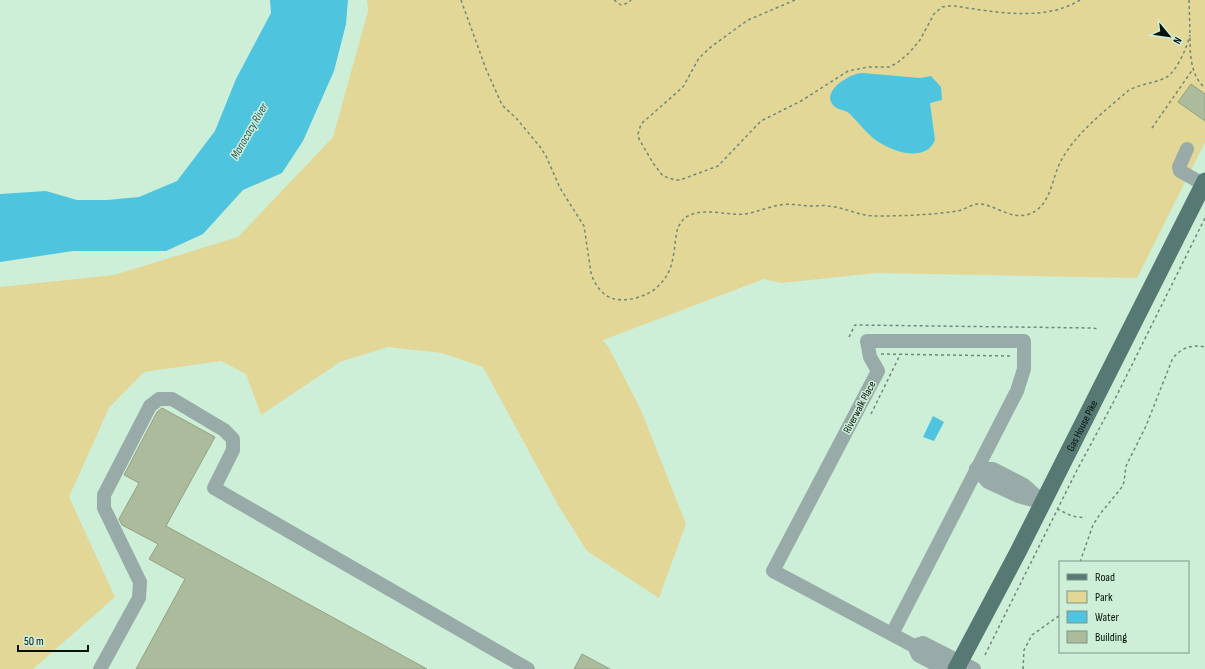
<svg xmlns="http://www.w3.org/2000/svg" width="1205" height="669" font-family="'Sofia Sans Condensed',sans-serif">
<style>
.green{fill:#e3d798}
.water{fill:#4ec4de}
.building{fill:#acbb9b;stroke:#93a182}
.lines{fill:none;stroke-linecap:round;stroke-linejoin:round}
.path{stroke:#708878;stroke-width:1.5;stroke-dasharray:3 3;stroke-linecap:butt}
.minor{stroke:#98aba8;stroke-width:14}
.major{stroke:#567974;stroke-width:17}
.labels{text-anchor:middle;stroke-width:3;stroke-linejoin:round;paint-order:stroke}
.street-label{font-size:11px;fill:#06110a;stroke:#cdefd8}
.water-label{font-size:12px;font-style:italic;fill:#2a5c67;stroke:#cdefd8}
</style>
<rect width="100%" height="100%" fill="#cdefd8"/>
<polygon class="green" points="367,0 1205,0 1205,142 1137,278 877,273 781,283 764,279 603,340 609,348 641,410 686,524 659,598 587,551 558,505 483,367 442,353 388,347 340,362 261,415 246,374 221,361 144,372 109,408 69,497 115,597 33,669 0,669 0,287 114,275 238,237 333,137 368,11"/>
<g class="water">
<polygon points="270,0 348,0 346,24 334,71 303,141 282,173 243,190 203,234 166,251 73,251 0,262 0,194 46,191 77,200 107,200 139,197 177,181 215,131 236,79 271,13"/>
<path d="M863 73 920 78 931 76 941 87 942 100 930 103 935 140C926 163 893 152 877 141 867 134 859 123 851 115 846 109 838 111 833 105 823 93 842 80 851 76 855 74 859 73 863 73Z"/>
<polygon points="933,416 944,422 934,441 923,437"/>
</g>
<g class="building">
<polygon points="1191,84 1205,94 1205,121 1178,102"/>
<polygon points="162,408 215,437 166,526 427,669 136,669 185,579 149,559 158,544 122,525 119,519 139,483 124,475 157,412"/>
<polygon points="582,654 610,669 574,669"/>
</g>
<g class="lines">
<g class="path">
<path d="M461 0 486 69 502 105 517 119 541 148 546 156 560 188 584 226 591 273C594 283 601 294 611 298 624 303 645 297 655 289 660 285 664 280 667 275 675 262 674 242 678 227 681 223 683 218 688 216 705 207 727 216 745 214 757 212 768 207 780 205 791 203 802 206 813 206 818 206 823 205 828 206 844 207 859 216 875 216 903 216 930 215 957 211 964 210 970 205 977 204 993 203 1008 219 1026 215 1052 209 1051 177 1062 159 1077 132 1106 110 1129 90 1141 84 1154 83 1165 78 1177 72 1187 47 1190 35"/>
<polyline points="614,0 621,5 628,3 631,0"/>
<path d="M795 0 748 20 712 46 699 58 683 87 641 124 638 134 639 139 653 163 663 176 675 180H680L718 166 761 121 801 101 848 71 868 67H889L897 63 909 53 920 40 934 14 942 7 948 6H955C994 12 1045 22 1080 0"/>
<polyline points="1189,0 1190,34"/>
<path d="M1190 38C1190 56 1191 76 1205 88"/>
<polyline points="1152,128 1193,69"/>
<polyline points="849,337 855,325 1093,328 1098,329"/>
<polyline points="881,354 1010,356"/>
<polyline points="871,414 900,355"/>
<polyline points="1057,509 1072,516 1085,518"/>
<path d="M1080 562 1093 525 1100 514 1122 487 1124 482 1126 466 1146 426 1172 360C1180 348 1191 344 1205 347"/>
<polyline points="985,655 1076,472 1114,401 1205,218"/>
<polyline points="1023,669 1024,650 1032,635 1060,615"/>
</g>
<g class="minor">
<polyline points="1187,149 1179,167 1180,171 1205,185"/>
<polyline points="976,469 993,469 1024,485 1043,502"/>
<polyline points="976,469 988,482 1018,496 1040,502"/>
<polyline points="892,634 1017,391 1024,369 1024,341 867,341 870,357 878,371 773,571 914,646 918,655 944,669"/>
<polyline points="914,646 923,643 974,669"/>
<polyline points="100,669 139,598 140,582 104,508 104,495 150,406 159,399 172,399 224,430 233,439 233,450 214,488 528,669"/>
</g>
<path class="major" id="s1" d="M956 669 1018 552 1205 181"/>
</g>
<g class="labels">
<g class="street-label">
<text transform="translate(859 407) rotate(-62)" y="4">Riverwalk Place</text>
<text dy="4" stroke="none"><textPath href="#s1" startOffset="274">Gas House Pike</textPath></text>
</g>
<g class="water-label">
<text transform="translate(249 131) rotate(-60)" y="4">Monocacy River</text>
</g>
</g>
<rect x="1059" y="561" width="130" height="92" fill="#cdefd8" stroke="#7d9686"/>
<rect x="1067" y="574" width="20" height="6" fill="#567974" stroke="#7d9686"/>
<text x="1095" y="581" font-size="12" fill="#06110a">Road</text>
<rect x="1067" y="591" width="20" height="12" fill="#e3d798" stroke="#7d9686"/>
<text x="1095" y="601" font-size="12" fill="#06110a">Park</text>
<rect x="1067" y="611" width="20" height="12" fill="#4ec4de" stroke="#7d9686"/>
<text x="1095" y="621" font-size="12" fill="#06110a">Water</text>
<rect x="1067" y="631" width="20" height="12" fill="#acbb9b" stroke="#7d9686"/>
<text x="1095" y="641" font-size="12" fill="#06110a">Building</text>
<g transform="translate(1169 36) rotate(119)" stroke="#cdefd8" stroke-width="3" paint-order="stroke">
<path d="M0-3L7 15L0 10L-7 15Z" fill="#06110a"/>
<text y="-6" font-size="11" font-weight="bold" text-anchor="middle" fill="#06110a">N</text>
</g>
<path d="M18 645v6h70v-6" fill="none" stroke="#06110a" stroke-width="2"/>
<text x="24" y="645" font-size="12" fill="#06110a" stroke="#cdefd8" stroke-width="3" paint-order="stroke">50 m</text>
</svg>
